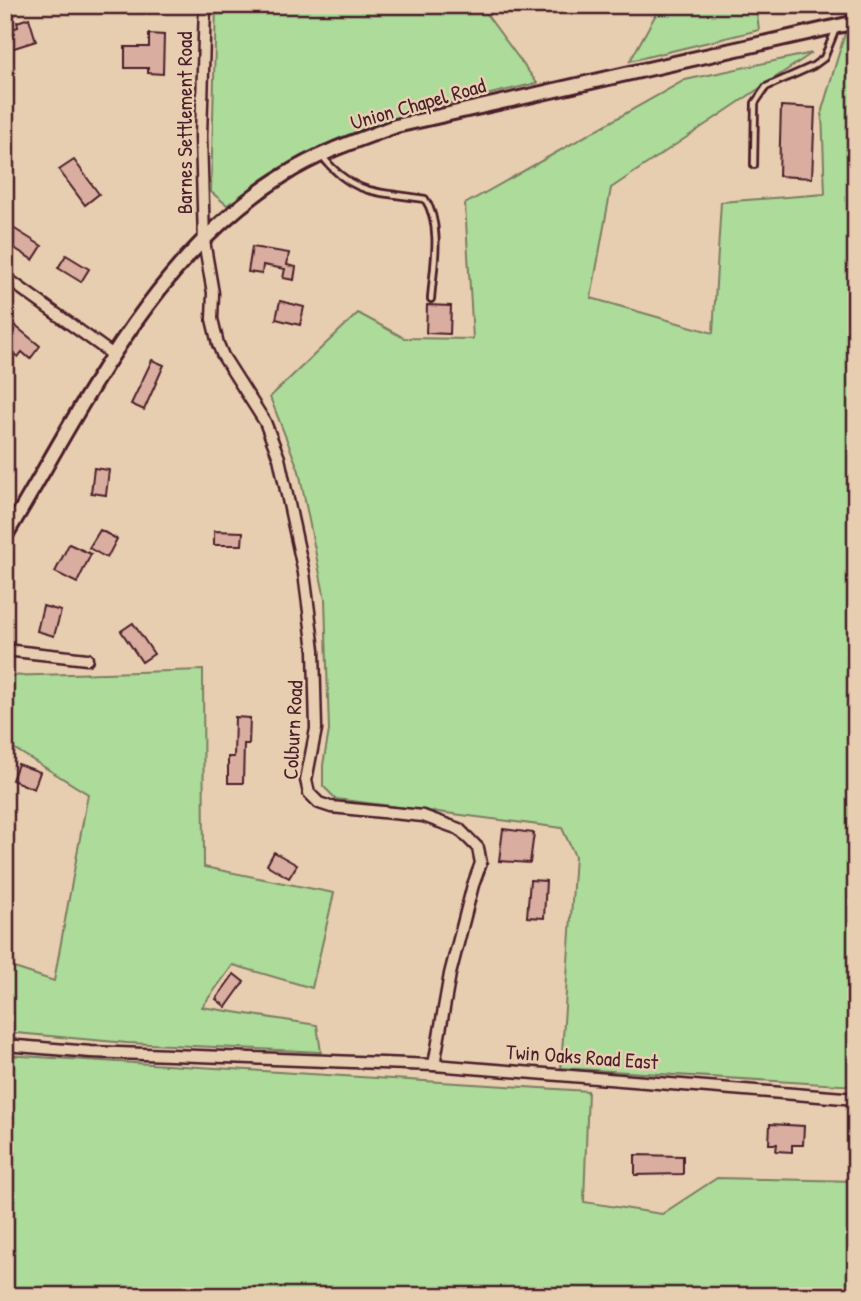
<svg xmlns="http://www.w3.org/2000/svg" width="861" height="1301" font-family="'Patrick Hand',sans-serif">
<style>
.green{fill:#acdb9a;stroke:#7b7d62;stroke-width:2}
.building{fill:#d9ad9f;stroke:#4a1f2b;stroke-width:2}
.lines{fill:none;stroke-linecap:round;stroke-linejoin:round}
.service-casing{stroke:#4a1f2b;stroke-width:10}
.minor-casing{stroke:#4a1f2b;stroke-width:15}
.tertiary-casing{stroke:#4a1f2b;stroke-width:18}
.service{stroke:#e8ceb0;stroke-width:4.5}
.minor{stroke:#e8ceb0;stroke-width:10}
.tertiary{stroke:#e8ceb0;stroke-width:12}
.labels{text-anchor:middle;stroke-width:5;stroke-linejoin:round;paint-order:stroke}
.street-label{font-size:21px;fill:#4a1f2b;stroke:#e8ceb0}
</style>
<rect width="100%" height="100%" fill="#e8ceb0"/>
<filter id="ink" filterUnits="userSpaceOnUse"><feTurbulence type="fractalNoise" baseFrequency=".0143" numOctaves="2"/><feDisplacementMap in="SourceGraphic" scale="14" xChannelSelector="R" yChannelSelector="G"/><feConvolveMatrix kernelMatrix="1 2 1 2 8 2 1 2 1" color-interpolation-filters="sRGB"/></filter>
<g filter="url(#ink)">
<g class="green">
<polygon points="216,5 500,5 487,15 537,83 413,112 319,147 227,205 211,192"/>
<polygon points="661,5 756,5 759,30 630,61"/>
<polygon points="856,31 854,360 856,360 856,1086 561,1068 575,856 562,828 336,799 323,786 323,765 329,731 325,599 299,471 270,397 358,313 404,338 473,339 465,204 685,80 812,53 611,188 591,298 713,333 721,202 825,194 822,110 845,33"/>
<polygon points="203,670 204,867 334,893 312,988 233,965 202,1007 317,1025 321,1052 127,1043 5,1032 5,965 54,981 88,794 5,743 5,676"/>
<polygon points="5,1055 588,1091 584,1202 662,1214 717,1178 856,1181 856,1296 5,1296"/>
</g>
<g class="building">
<polygon points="29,18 36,41 11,49 6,31 18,27 17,22"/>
<polygon points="149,34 164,35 163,74 148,73 148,68 125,68 125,47 149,47"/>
<polygon points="781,106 815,108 812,178 779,176"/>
<polygon points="74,160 99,194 85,205 59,170"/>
<polygon points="5,223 42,246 33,260 5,242"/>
<polygon points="252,247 289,253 287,265 296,267 294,280 283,278 285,269 263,265 262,274 248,272"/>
<polygon points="66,255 89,269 81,282 58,268"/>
<polygon points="280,301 304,307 300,325 276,319"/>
<polygon points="427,305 451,306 450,334 426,333"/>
<polygon points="13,324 40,346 30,359 22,352 18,357 6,347 10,342 5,338 5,334"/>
<polygon points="152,360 164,365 144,410 131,404"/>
<polygon points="94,468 109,470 106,495 91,493"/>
<polygon points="100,530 117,539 107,558 89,548"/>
<polygon points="214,531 243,532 242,545 214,545"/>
<polygon points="69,544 91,554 77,583 55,572"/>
<polygon points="43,606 61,611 54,636 37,631"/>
<polygon points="133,623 154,654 142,662 121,631"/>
<polygon points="235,717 250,718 249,744 244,744 243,783 228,783 228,757 234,757"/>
<polygon points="18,764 40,772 34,789 12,780"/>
<polygon points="503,829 534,833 530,863 499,861"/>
<polygon points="274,852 297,865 289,878 267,865"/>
<polygon points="530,880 546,881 544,918 527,917"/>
<polygon points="234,974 244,982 226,1007 216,999"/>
<polygon points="770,1124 804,1126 803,1145 792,1145 792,1152 776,1151 777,1144 769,1144"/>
<polygon points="635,1155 683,1156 683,1174 635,1175"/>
</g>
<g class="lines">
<defs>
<g id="service">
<path d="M322 156C354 197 379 191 425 199 443 226 433 269 431 299"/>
<polyline points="754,165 755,103 766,87 813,66 824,58 835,31"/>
</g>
<g id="minor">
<polyline points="205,5 201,136 204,241 213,293 212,319 218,344 223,356 265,422 279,458 304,573 314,650 316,729 306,780 309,793 319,803 331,807 423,816 459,829 478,848 481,863 473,885 450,974 434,1065"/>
<polyline points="5,277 112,354"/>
<polyline points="5,650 87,659"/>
<polyline points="5,1045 91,1052 434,1065 856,1099"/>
</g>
<path id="tertiary" d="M5 537C83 407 151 258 284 175 318 153 358 140 396 126L856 22"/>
</defs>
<use href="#service" class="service-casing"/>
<use href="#minor" class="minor-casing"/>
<use href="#tertiary" class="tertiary-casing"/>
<use href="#service" class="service"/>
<use href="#minor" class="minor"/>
<use href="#tertiary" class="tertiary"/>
</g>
</g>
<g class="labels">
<g class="street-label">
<text transform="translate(418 104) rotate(-16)" y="7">Union Chapel Road</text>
<text transform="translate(185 123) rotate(-90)" y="7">Barnes Settlement Road</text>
<text transform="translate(293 730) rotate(-87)" y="7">Colburn Road</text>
<text transform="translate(582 1057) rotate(4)" y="7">Twin Oaks Road East</text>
</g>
</g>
<rect width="861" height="1301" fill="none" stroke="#e8ceb0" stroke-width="28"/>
<rect x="14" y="14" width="833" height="1273" fill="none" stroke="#4a1f2b" stroke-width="2.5" filter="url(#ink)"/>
</svg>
